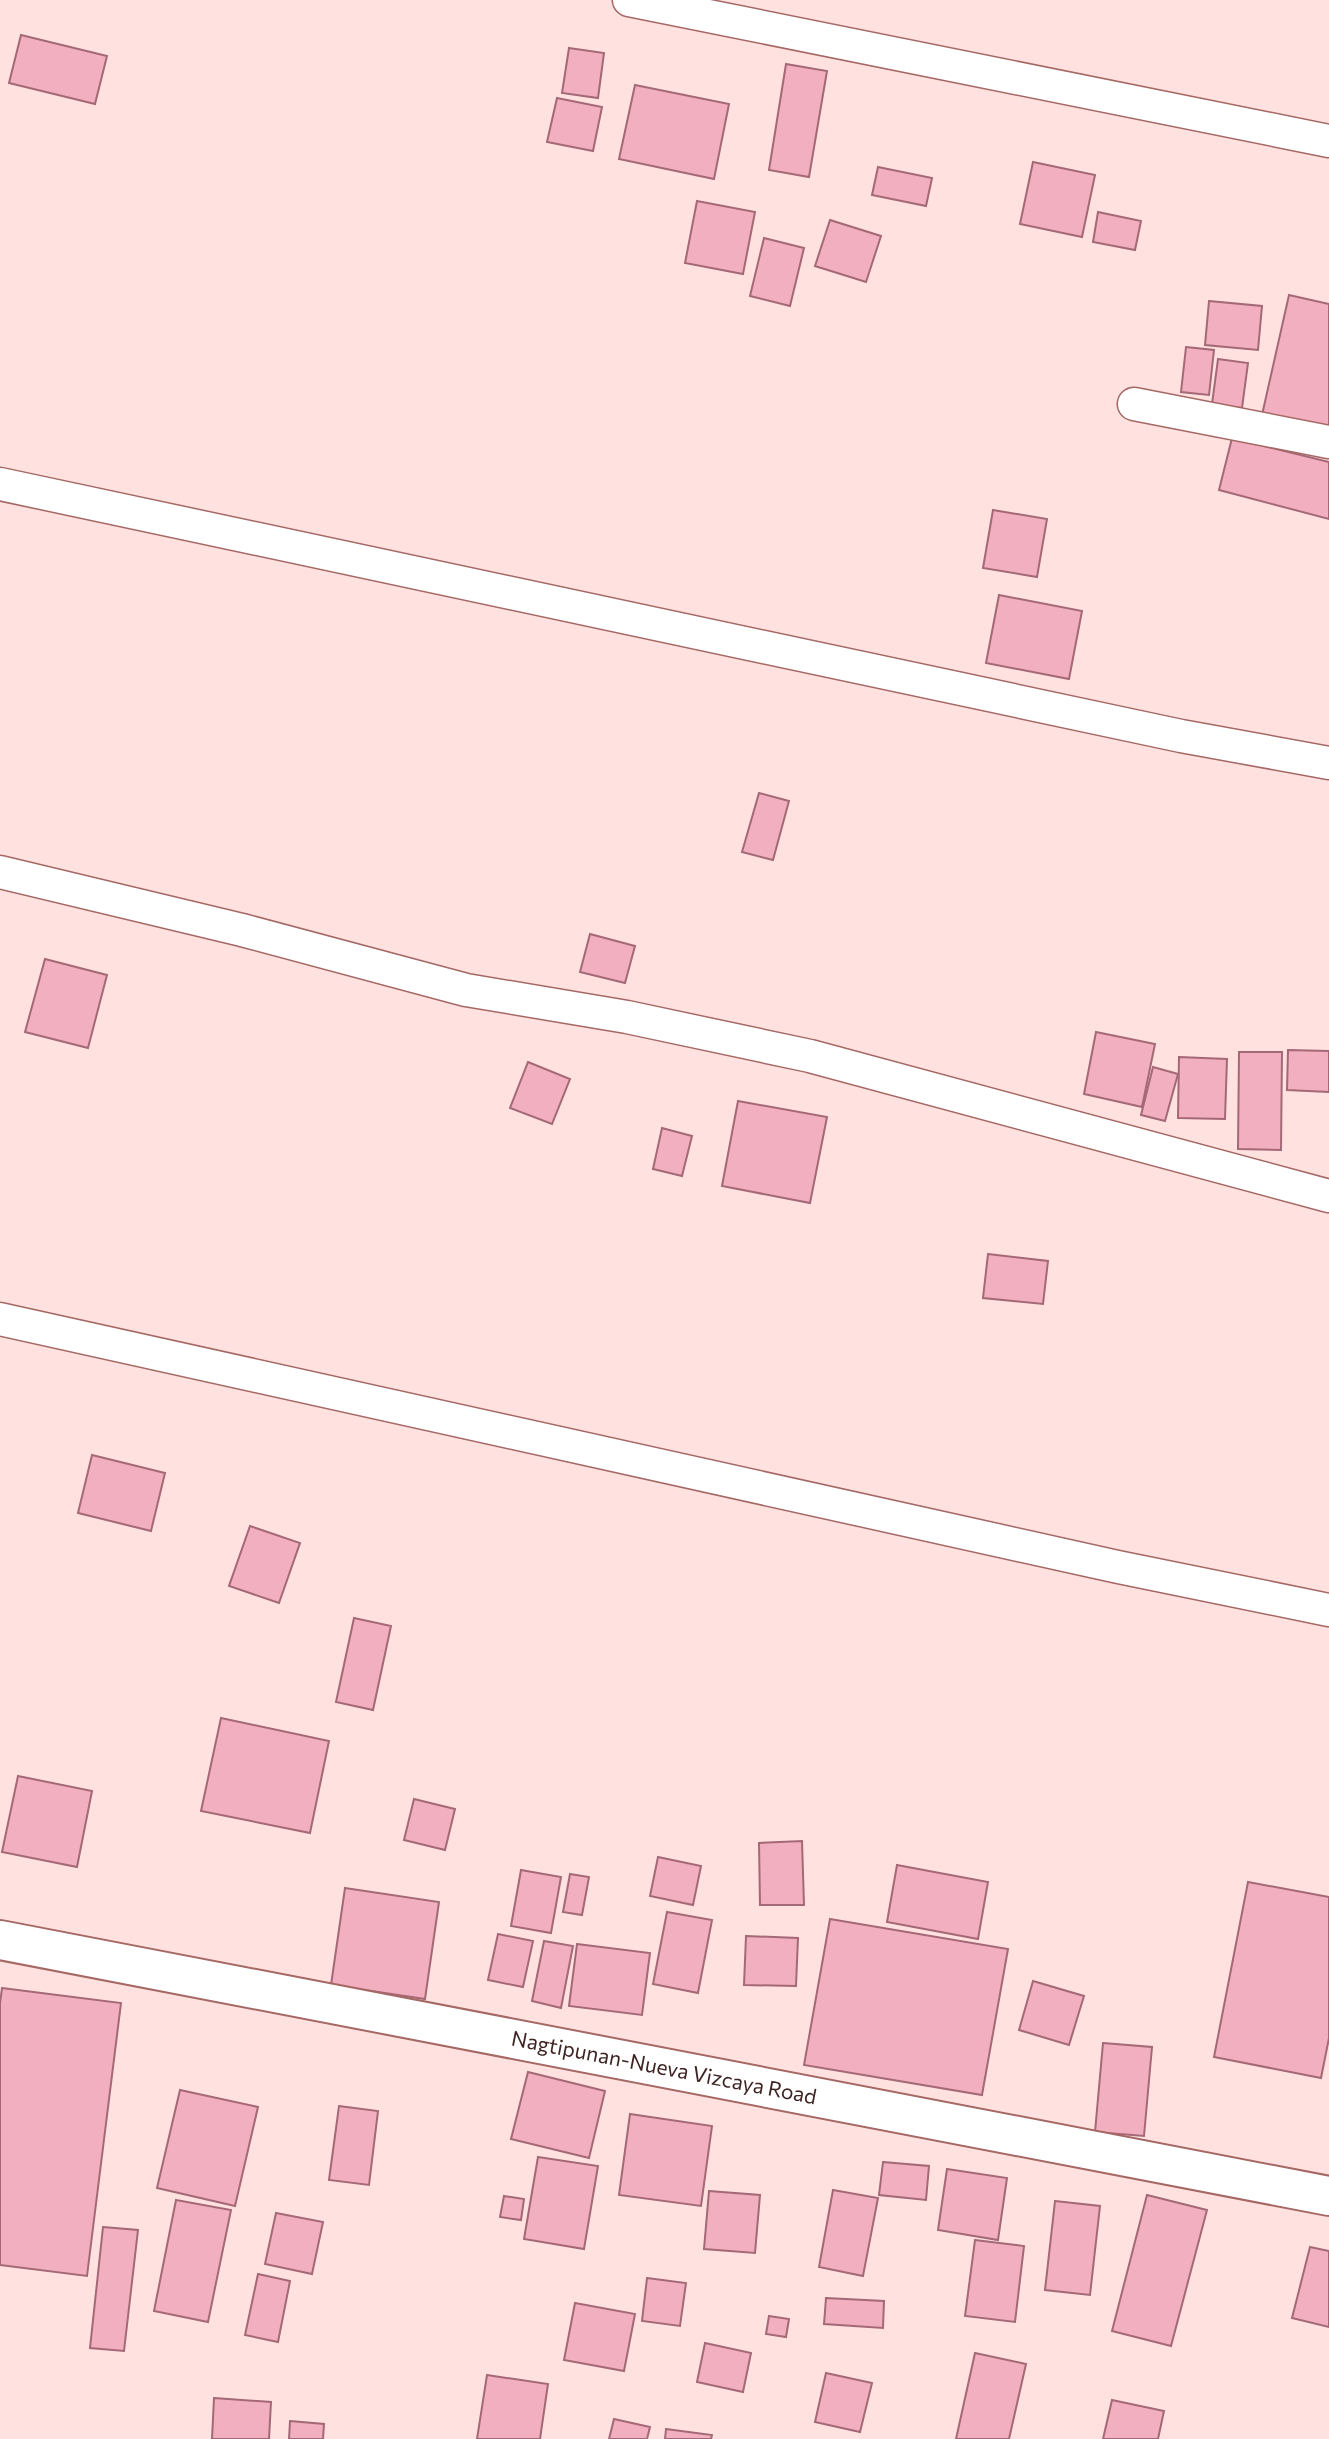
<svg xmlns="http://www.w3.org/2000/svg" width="1329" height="2439" font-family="Commissioner,sans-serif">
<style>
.building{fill:#f1afbf;stroke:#a46877;stroke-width:2}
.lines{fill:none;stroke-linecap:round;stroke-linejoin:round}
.street-casing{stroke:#a56865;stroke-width:35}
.secondary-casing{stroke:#a56865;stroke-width:42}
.street{stroke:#fff;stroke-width:32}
.secondary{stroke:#fff;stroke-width:38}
.labels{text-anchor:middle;stroke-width:5;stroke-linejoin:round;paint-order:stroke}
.street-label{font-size:21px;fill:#3e2523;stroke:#fff}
</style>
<rect width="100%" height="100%" fill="#ffe2e0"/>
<g class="building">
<polygon points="21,35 107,56 95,104 9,83"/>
<polygon points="569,48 604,53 598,98 562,93"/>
<polygon points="786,64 827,71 809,177 769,170"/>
<polygon points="635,85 729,104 714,179 619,159"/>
<polygon points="557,98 602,107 593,151 547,142"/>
<polygon points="1033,162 1095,175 1082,237 1020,224"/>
<polygon points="878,167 932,178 926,206 872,195"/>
<polygon points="697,201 755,212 743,274 685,263"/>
<polygon points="1098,212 1141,221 1135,250 1093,242"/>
<polygon points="830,220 881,236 866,282 815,266"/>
<polygon points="764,238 804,248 790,306 750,296"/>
<polygon points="1289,295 1329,304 1329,430 1262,415"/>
<polygon points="1209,301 1262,306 1258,350 1205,345"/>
<polygon points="1186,347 1214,350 1209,395 1181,392"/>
<polygon points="1218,359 1248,363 1242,408 1212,404"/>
<polygon points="1232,438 1329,462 1329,519 1219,490"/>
<polygon points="993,510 1047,519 1037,577 983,568"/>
<polygon points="999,595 1082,611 1069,679 986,663"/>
<polygon points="759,793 789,801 773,860 742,852"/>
<polygon points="590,934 635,946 625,983 580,972"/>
<polygon points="45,959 107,975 88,1048 25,1032"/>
<polygon points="1096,1032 1155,1044 1142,1107 1084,1094"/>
<polygon points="1288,1050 1329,1051 1329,1092 1287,1090"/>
<polygon points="1239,1052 1282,1052 1281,1150 1238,1149"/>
<polygon points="1179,1057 1227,1059 1225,1119 1178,1118"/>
<polygon points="528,1062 570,1079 552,1124 510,1108"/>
<polygon points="1153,1067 1178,1074 1165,1121 1141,1115"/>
<polygon points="738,1101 827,1117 810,1203 722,1186"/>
<polygon points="662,1128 692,1136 682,1176 653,1169"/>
<polygon points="988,1254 1048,1261 1043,1304 983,1298"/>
<polygon points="92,1455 165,1473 151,1531 78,1513"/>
<polygon points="250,1526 300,1543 279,1603 229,1586"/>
<polygon points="354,1618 391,1626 373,1710 336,1702"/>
<polygon points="221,1718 329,1741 310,1833 201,1811"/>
<polygon points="18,1776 92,1791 77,1867 2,1852"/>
<polygon points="414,1799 455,1809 445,1850 404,1840"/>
<polygon points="802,1841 804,1905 760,1905 759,1843"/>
<polygon points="658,1857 701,1866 693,1905 650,1896"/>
<polygon points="897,1865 988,1882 978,1939 887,1922"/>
<polygon points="521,1870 561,1877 551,1933 511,1926"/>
<polygon points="570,1874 589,1877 582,1915 563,1912"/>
<polygon points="1248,1882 1329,1897 1329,2038 1321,2078 1214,2057"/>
<polygon points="345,1888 439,1902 425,1999 331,1985"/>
<polygon points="667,1912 712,1920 698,1993 653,1984"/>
<polygon points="830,1919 1008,1949 982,2095 804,2065"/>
<polygon points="498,1934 533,1941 523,1987 488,1980"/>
<polygon points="746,1936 798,1938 796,1986 744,1985"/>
<polygon points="544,1941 573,1946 561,2008 532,2001"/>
<polygon points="577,1944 650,1953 642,2015 569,2006"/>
<polygon points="1033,1981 1084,1996 1069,2045 1019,2030"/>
<polygon points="2,1988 121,2003 87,2276 0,2265 0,2003"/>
<polygon points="1103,2043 1152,2047 1144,2136 1095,2132"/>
<polygon points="528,2072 605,2091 589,2158 511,2139"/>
<polygon points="180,2090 258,2107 235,2206 157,2188"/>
<polygon points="339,2106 378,2111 369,2185 329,2180"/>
<polygon points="630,2114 712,2126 701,2206 619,2195"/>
<polygon points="538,2157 598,2166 584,2249 524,2239"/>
<polygon points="883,2162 929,2166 926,2200 879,2195"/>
<polygon points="947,2169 1007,2178 998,2240 938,2230"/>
<polygon points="833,2190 878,2198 863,2276 819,2267"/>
<polygon points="709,2191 760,2195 755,2253 704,2249"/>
<polygon points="1147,2195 1207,2210 1171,2346 1112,2331"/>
<polygon points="504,2196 524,2199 521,2220 500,2217"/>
<polygon points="176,2200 231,2210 208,2322 154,2311"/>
<polygon points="1055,2201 1100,2206 1090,2295 1045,2290"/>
<polygon points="276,2213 323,2222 312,2274 265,2264"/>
<polygon points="103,2227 138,2230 124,2351 90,2348"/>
<polygon points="975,2240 1024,2246 1015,2322 965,2316"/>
<polygon points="1310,2247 1329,2251 1329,2327 1292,2318"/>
<polygon points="258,2274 290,2281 278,2342 245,2335"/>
<polygon points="647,2278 686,2283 680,2326 642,2321"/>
<polygon points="826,2298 884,2301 883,2328 824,2324"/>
<polygon points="575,2303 635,2314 624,2371 564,2360"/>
<polygon points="769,2316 789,2319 786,2337 766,2334"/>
<polygon points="705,2343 751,2353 743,2392 697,2382"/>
<polygon points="975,2353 1026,2364 1009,2439 956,2439"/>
<polygon points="826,2373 872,2383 860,2432 815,2422"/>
<polygon points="487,2375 548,2384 540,2439 477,2439"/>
<polygon points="214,2398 271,2402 269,2439 212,2439"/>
<polygon points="1112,2400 1164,2411 1158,2439 1103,2439"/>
<polygon points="614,2419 650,2427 647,2439 609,2439"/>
<polygon points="290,2421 324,2424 323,2439 289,2439"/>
<polygon points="666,2429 712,2435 711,2439 665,2439"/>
</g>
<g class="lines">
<defs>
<g id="street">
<polyline points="629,0 1329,141"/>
<polyline points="1134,404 1329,442"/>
<polyline points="0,484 1181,736 1329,763"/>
<polyline points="0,872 242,930 466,990 627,1017 810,1056 1329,1196"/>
<polyline points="0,1319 1118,1567 1329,1610"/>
</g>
<polyline id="secondary" points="0,1940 1329,2196"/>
</defs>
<use href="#street" class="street-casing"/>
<use href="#secondary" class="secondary-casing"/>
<use href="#street" class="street"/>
<use href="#secondary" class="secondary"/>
</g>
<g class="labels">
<g class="street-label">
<text transform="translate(664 2068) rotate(11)" y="7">Nagtipunan-Nueva Vizcaya Road</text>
</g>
</g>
</svg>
